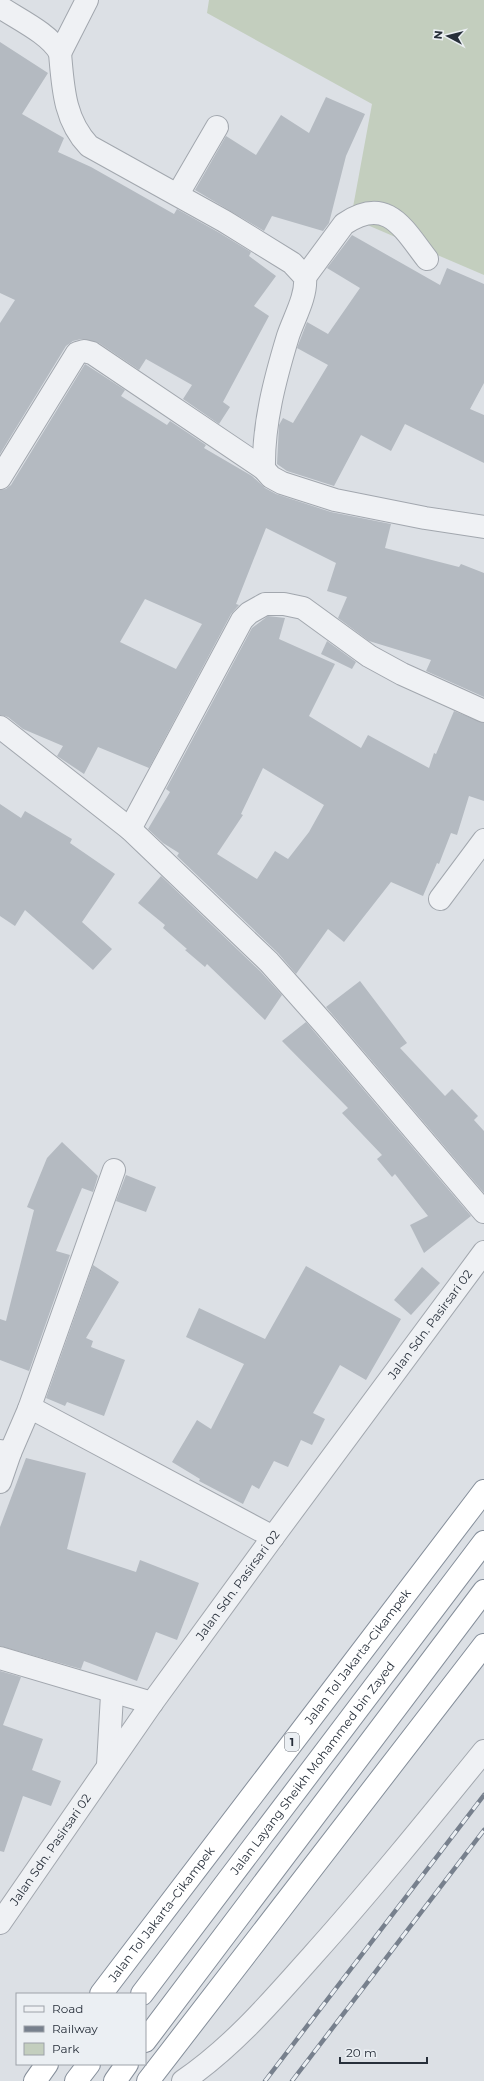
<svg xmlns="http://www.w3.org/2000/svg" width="484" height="2081" font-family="Montserrat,sans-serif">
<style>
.green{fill:#c3cebe}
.building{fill:#b4bac1;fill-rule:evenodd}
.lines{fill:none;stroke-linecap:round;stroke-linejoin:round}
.minor-casing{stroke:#a2a7ae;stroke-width:24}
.highway-casing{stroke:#858e9a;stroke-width:24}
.minor{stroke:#eff1f4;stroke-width:22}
.highway{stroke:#fff;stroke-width:22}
.rail-casing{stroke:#77808d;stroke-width:4.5}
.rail{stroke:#ebeff3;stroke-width:3;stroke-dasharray:9;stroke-linecap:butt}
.labels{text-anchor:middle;stroke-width:3;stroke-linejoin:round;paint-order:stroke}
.shield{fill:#ebeff3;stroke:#626972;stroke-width:1}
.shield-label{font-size:11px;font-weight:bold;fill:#272f3a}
.street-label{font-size:12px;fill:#272f3a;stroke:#ebeff3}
</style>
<rect width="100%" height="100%" fill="#dce0e5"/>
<polygon class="green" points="209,0 484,0 484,275 351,218 372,104 207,13"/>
<g class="building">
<polygon points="0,42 48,73 22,114 64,138 58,152 91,167 174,214 177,209 218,232 251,252 249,256 276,276 254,306 269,316 223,402 230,407 219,424 183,399 192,385 146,359 139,370 99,343 81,339 73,341 66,346 0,454 0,323 15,300 0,293"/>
<polygon points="326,97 365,114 346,156 329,223 323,231 272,216 264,231 195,190 226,136 256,155 281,115 309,133"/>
<polygon points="352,235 440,285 447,268 484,284 484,383 470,409 484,415 484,463 405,424 391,451 361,435 334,486 287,471 277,464 279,425 283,418 293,423 328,365 297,348 307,322 328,334 360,288 327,268"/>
<path d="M85 364 125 390 121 396 167 425 170 421 206 445 204 448 252 476 265 488 276 494 331 512 391 524 385 548 459 567 461 564 484 573V697L426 671 431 660 369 641 338 618 347 597 327 591 336 563 266 528 236 604 239 605 231 614 149 768 98 747 84 774 57 756 63 746 23 729 8 717 0 715V490L6 489 11 485ZM145 599 202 624 176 669 120 642Z"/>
<path d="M268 616 285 618 279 639 335 664 309 716 361 748 368 735 429 768 434 753 436 754 454 711 484 723V801L469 796 457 835 451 833 439 864 437 863 423 896 391 882 344 942 328 929 296 974 278 953 177 856 179 853 163 843 148 829 170 792 166 789 252 628ZM263 768 324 805 309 832 288 859 275 851 257 879 217 854 243 815 241 814Z"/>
<polygon points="327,641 356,662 352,669 321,654"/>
<polygon points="0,804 21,818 25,811 72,839 70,843 115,874 82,922 112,949 93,970 25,910 15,926 0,916"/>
<polygon points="161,876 260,971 282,995 265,1020 207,964 205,967 185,950 187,949 163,928 165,925 138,903"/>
<polygon points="360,981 407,1043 400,1048 445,1096 452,1089 478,1116 474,1120 484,1131 484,1193 326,1007"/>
<polygon points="306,1022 471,1216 424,1253 410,1225 428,1216 395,1174 392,1177 377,1159 382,1155 342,1113 348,1108 282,1041"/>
<polygon points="62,1142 98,1176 93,1192 82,1188 56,1251 70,1255 29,1371 0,1360 0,1319 6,1321 34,1210 27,1207 47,1158"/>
<polygon points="126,1175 156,1187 146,1212 116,1201"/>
<polygon points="93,1265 119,1282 86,1338 93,1341 91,1347 125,1360 104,1416 67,1402 65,1406 46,1398"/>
<polygon points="306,1266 401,1319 366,1380 340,1365 313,1413 325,1419 312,1445 301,1440 288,1467 274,1461 259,1489 252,1485 243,1504 199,1481 200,1479 172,1462 197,1420 211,1429 244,1364 186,1337 199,1308 265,1339"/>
<polygon points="422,1267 440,1283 411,1315 394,1300"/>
<polygon points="26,1458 86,1473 67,1549 136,1572 140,1560 199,1583 177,1640 156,1632 137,1681 84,1661 81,1669 0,1646 0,1527"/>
<polygon points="0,1671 21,1677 3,1725 43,1739 32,1770 61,1781 51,1806 23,1796 4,1852 0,1851"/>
</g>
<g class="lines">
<defs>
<g id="minor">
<path d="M0 7C18 19 50 34 60 53 63 87 64 120 89 146L224 221 292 263 305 277C307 296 294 318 288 336 275 379 263 424 264 469"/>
<polyline points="60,53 87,0"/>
<polyline points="178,194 217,127"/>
<path d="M305 277 344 224C387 195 403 228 427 259"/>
<polyline points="0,478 77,353 84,351 92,353 264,469 271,477 282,483 335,500 425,518 484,527"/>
<polyline points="0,727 130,829 269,962 325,1025 484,1212"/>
<polyline points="130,829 242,620 249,613 265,604 284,604 303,608 369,656 402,674 484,711"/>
<polyline points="440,899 484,840"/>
<polyline points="29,1409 114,1170"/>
<polyline points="0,1451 10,1453 29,1409 33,1409 273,1537"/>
<polyline points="0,1482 10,1453"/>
<polyline points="0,1658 152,1703"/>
<polyline points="108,1765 112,1695 110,1692"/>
<path id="s1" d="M0 1923 152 1703 273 1537 484 1252"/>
<path d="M183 2081C233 2047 273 2000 313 1955 372 1889 428 1820 484 1751"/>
</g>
<g id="highway">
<path id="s2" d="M101 1994 484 1491"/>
<path id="s3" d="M142 1994 484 1542"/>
<polyline points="145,2041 484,1591"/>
<polyline points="35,2081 47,2064"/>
<polyline points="76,2081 89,2064"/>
<polyline points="115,2081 127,2064"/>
<polyline points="148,2081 484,1645"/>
</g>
</defs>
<use href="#minor" class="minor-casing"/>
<use href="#highway" class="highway-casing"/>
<use href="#minor" class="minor"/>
<use href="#highway" class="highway"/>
<defs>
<g id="rail">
<polyline points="265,2081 484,1795"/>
<polyline points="292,2081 484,1830"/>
</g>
</defs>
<use href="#rail" class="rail-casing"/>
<use href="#rail" class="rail"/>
</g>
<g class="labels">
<rect class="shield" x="285" y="1733" width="14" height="18" rx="3"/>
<g class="shield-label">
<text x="292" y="1746">1</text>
</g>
<g class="street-label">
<text dy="4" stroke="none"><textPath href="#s1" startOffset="737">Jalan Sdn. Pasirsari 02</textPath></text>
<text dy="4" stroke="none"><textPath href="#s1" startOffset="413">Jalan Sdn. Pasirsari 02</textPath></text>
<text dy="4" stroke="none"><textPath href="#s2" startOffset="424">Jalan Tol Jakarta–Cikampek</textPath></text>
<text dy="4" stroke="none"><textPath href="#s3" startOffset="283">Jalan Layang Sheikh Mohammed bin Zayed</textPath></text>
<text dy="4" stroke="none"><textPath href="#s1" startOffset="89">Jalan Sdn. Pasirsari 02</textPath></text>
<text dy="4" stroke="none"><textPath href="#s2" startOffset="100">Jalan Tol Jakarta–Cikampek</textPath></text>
</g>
</g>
<rect x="16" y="1993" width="130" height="72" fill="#ebeff3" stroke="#9da2a9"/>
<rect x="24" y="2006" width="20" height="6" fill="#eff1f4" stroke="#9da2a9"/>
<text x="52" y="2013" font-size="12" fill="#272f3a">Road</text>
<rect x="24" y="2026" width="20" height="6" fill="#77808d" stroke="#9da2a9"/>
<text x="52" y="2033" font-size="12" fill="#272f3a">Railway</text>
<rect x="24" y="2043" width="20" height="12" fill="#c3cebe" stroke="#9da2a9"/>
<text x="52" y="2053" font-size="12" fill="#272f3a">Park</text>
<g transform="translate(448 36) rotate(277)" stroke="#ebeff3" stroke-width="3" paint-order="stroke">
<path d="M0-3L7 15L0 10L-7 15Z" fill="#272f3a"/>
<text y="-6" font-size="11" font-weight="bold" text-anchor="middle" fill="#272f3a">N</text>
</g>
<path d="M340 2057v6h87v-6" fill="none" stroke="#272f3a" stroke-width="2"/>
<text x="346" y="2057" font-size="12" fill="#272f3a" stroke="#ebeff3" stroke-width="3" paint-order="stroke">20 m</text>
</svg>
